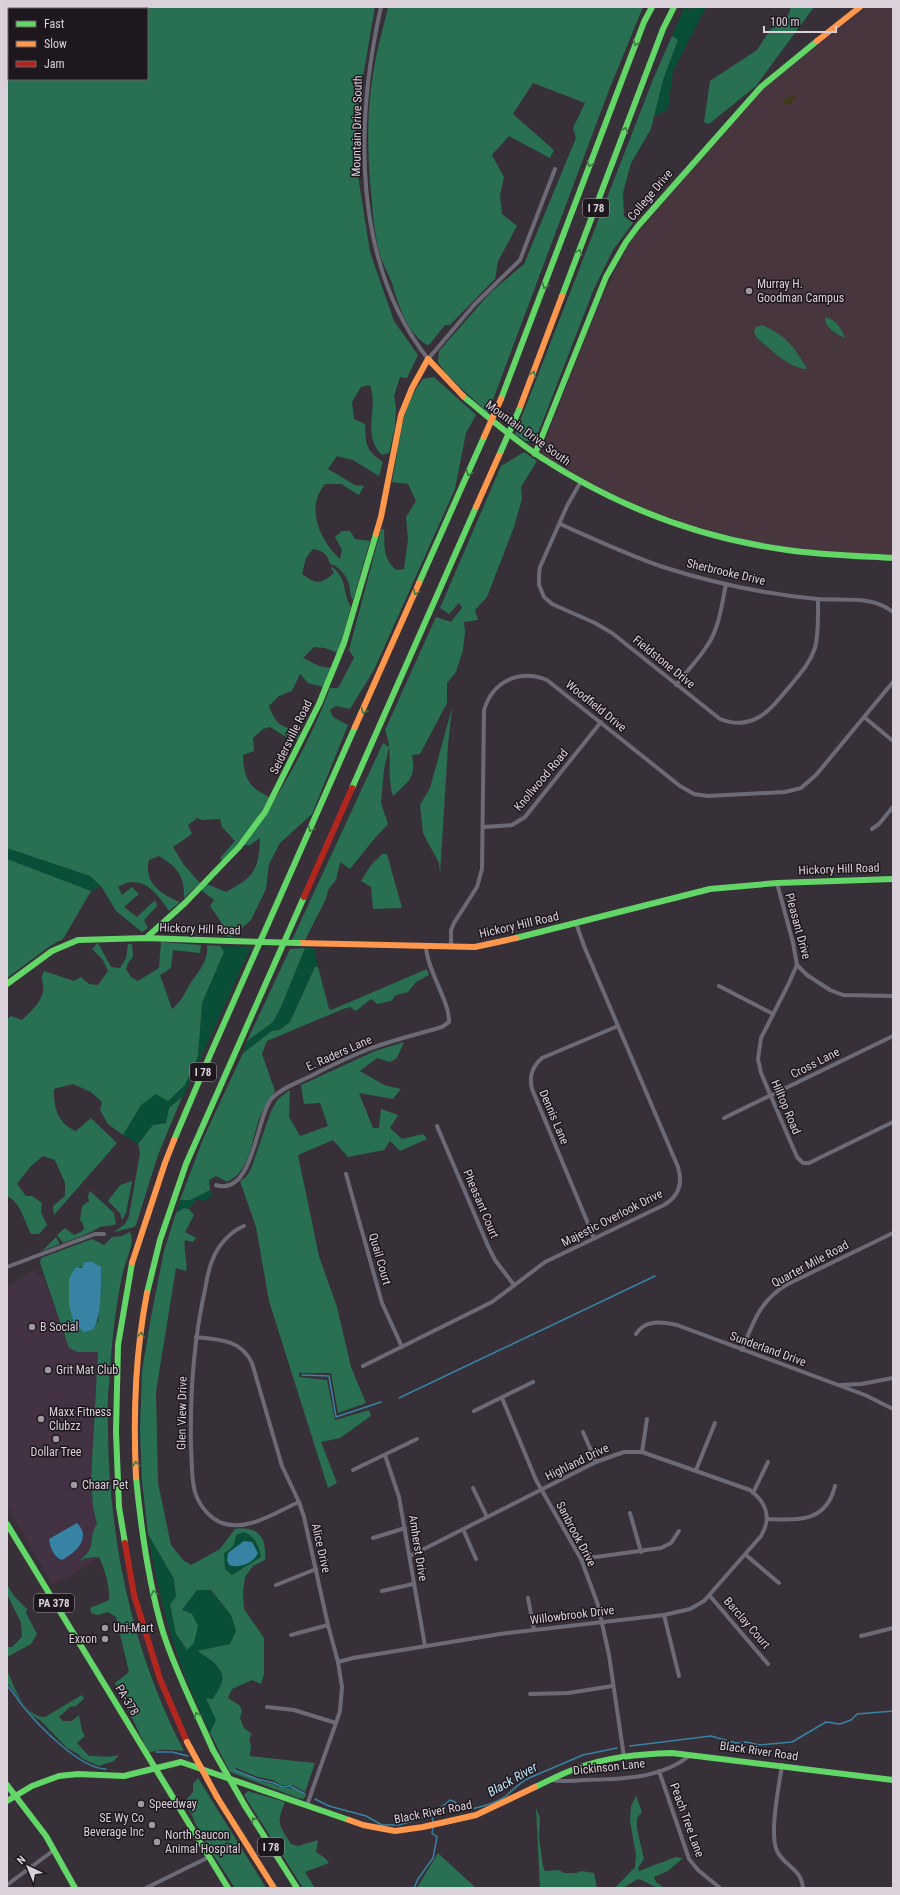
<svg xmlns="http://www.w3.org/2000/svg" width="900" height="1895" font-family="'Roboto Condensed',sans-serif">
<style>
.built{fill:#433144}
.education{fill:#47363d}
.green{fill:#094f37}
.forest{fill:#296f52;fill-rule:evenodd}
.sand{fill:#40381d}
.water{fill:#3683a3}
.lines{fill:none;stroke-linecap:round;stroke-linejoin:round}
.stream{stroke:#3683a3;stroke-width:1.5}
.street{stroke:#6d6a78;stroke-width:4}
.fast{stroke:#63d668;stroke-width:6}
.slow{stroke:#ff974d;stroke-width:6}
.jam{stroke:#b3261e;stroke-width:6}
.fast-bridge{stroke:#63d668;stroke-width:6}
.slow-bridge{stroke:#ff974d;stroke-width:6}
.oneway{stroke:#407643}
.poi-dot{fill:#a199a2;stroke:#1e171e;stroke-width:1.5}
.labels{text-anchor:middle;stroke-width:3;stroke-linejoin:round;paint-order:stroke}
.shield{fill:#1e171e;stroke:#a299a2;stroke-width:1}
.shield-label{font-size:11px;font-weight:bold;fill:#dad1db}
.street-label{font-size:12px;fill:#dad1db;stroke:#1e171e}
.poi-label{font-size:12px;fill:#dad1db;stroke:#1e171e;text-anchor:start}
.water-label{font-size:13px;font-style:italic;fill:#bee7fb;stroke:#1e171e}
</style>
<rect width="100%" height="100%" fill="#383038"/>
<polygon class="built" points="34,1270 44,1278 69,1348 78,1352 98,1352 91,1480 93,1507 97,1524 93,1531 93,1545 81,1560 86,1558 100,1558 53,1585 7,1506 7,1288"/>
<g class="education">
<polygon points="7,7 67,7 66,9 9,9 9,79 13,79 7,88"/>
<polygon points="867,7 893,7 893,555 814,551 783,547 746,540 703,529 660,515 612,495 543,456 541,451 600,302 610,280 632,239 755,97 780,73"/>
</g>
<g class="green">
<polygon points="693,7 706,7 673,71 668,110 654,116 663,80 678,41 672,36 684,8 692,9"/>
<polygon points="7,848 90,876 101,886 91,891 7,859"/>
<polygon points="220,946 251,947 183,1097 169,1108 166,1123 153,1125 138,1144 123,1135 141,1105 198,1056 202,1003 224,952"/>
<polygon points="305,948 314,948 318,967 315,967 290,1022 280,1030 272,1031 243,1053 247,1041 273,1022 281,1007"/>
<polygon points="210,1190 212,1196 204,1201 197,1199 189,1209 184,1208 176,1213 180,1200 190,1200"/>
<path d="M244 1532C255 1536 258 1546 261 1557L232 1575 225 1569 223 1553C232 1549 235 1544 236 1535Z"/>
<path d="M148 1534 174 1579 176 1597 170 1604 176 1634 186 1650 194 1643 182 1610 197 1590H210L231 1615 236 1631 230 1644 197 1651C207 1657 225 1667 222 1682 221 1687 216 1694 213 1699L207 1698 216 1720 210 1733C201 1713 191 1692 183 1671 167 1627 156 1581 148 1534Z"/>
</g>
<g class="forest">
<path d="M21 7H375L358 106 354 150 370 252 394 321 418 355 407 378 400 377 394 396 396 408 395 427 389 453 382 455C361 434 379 409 370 385L361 387 352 402 354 419 365 424C366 444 365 450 383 462L379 476 353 460 337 456 328 469 355 485 364 486 359 495 341 484H325C305 508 320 540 340 559L342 550 335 537 342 531H350L355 539 370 541 353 600C349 595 351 590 349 584 346 575 339 566 330 564 327 553 323 551 313 549L306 558 302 574C316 584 320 585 334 573L331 568 332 567C349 581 341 590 351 607L338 653 325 648 314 647 303 658 319 666 331 668 323 687 308 683 300 674 292 691 279 696 269 706C276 725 281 727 300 731L298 739 291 740 270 727 263 729 253 738 254 751 243 755C244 778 248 787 269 797 258 821 240 841 223 861L220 858 235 841 222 827 220 819 202 820 197 818 188 825 192 834 173 847 184 865 200 883 184 898C185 876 177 867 159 856L149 860C143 882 161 895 180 902L169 911C158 894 141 872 118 887L122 895 132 887 139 894 124 907 137 917 155 900 157 906 144 920 148 928 142 932 116 911 101 886 90 876 7 848V38L9 33V79H147V9H20Z"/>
<path d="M388 7H643L609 90 488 413 446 374 438 362 439 351 491 292 524 264 576 138 573 128 585 103 533 83 513 114 554 150 550 158 509 136 492 155 504 177 500 196 502 214 517 226 498 261 495 279 450 325H445L430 344 427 345C407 333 398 304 392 283 389 275 384 267 381 258 376 242 373 219 372 202 367 156 366 108 375 63 378 44 384 26 388 7Z"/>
<polygon points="791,7 814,7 756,86 709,124 704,122 710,81 757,50 770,30 789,14"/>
<polygon points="672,36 678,40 663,80 651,129 631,163 623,193 624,216 633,223 613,250 593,291 535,441 525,441 515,434 654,77"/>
<path d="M825 317C837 320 841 328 845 338 837 334 824 328 825 317Z"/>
<path d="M762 325C786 336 794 346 807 369 788 368 770 349 756 337L754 331 756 327Z"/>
<path d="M434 377 476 415 466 433 455 489 374 670 350 709 336 706 330 710 333 717 348 725 312 814 280 843 269 864 266 889 251 920 232 937 225 936 221 922 210 906 214 900 201 890 207 884 226 892C254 877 259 870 260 838L250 845H244C278 798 310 743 330 688H338L354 658 349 650 381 529H384C385 547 382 557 396 570L404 569 408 539 406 517 416 501 408 484 392 482C400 446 399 409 423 379Z"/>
<path d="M524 452 537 461 521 487 522 499 514 527 487 597 475 610 478 620 464 622 465 632 463 650 456 672 447 683V703L420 754 412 755C416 778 410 780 393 796 386 774 394 752 385 730L436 617 451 622 462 608 459 603 449 614 440 608 501 466Z"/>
<polygon points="452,708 448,745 440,874 439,863 423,833 420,805 430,788"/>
<polygon points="383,743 389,747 384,770 381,803 388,824 375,838 350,869 340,862 336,880 328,890 326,899 305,940 292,940"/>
<polygon points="382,854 387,854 402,908 373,909 371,887 361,881 371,865"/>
<polygon points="7,859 91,891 63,939 50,946 7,978"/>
<path d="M161 942 201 945 200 953 173 950 171 968 160 975 172 1009C181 1002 184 994 190 984 198 972 209 961 207 945L220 946 224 952 202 1003 198 1056 185 1085 168 1101 156 1094 141 1105 123 1135 108 1124 100 1110 102 1102 91 1092 73 1084 54 1089C54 1108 57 1123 76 1131L91 1118 117 1143 54 1215 53 1206 65 1196V1183L55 1160 43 1156 30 1167 17 1184 26 1196H32L42 1203 41 1212 47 1225 39 1234H31C24 1220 21 1203 7 1196V1019L11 1016 22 1020C30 1012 40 1004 43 992 45 984 39 980 44 971L74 981 81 977 89 984 98 985 108 971 103 960 92 949 98 943 111 967 120 968 126 958 128 944H132L133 957 128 963 126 969 131 977 138 981 159 968Z"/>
<polygon points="305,948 281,1007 273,1022 247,1041 290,949"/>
<path d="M315 967H318L329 1009 331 1010 427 969 429 975 416 982 408 992 396 995 391 1001 377 1004 371 999 356 1011 350 1007 343 1009 267 1041 262 1054 275 1091C271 1098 265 1105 262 1112 251 1135 253 1170 227 1182L216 1176 209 1180 210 1190 190 1200H180L203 1139 243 1053 272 1031 280 1030 290 1022Z"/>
<polygon points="404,1042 397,1058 390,1062 377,1058 360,1071 384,1085 401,1089 393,1099 359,1093 373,1128 379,1128 381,1109 398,1115 390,1128 402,1139 423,1134 427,1139 400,1151 390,1141 384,1150 348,1157 333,1140 298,1155 319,1256 337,1307 351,1367 366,1403 338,1413 331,1373 299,1373 299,1377 327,1380 335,1420 369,1410 371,1416 340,1438 321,1442 337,1483 328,1488 269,1301 256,1227 240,1181 246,1177 251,1169 271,1111 278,1099 290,1090 289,1117 300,1136 328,1126 320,1103 304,1104 301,1085 375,1051"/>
<polygon points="182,1097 158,1155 136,1225 134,1227 114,1232 125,1224 129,1216 140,1153 138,1144 153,1125 166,1123 169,1108"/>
<polygon points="132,1181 126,1213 122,1220 120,1213 108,1201 120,1185"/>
<path d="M90 1191 114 1213 116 1224C110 1227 104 1225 98 1228 87 1235 76 1238 63 1243L57 1235 65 1228 74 1235 81 1232 84 1229 83 1224 80 1220 82 1206 89 1201 88 1196Z"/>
<path d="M184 1208 189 1209 194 1215 185 1232 196 1238 193 1242 185 1240C183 1251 188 1260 186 1271L176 1268 156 1392 158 1483 171 1545 183 1560 191 1565 220 1549 235 1529C258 1526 267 1537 265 1560L253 1566 245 1577 243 1592 244 1609 264 1638V1674L261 1684 252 1680 232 1689 228 1698 239 1705 242 1710 240 1718 244 1728 252 1734 249 1739 251 1745 250 1756 315 1763 305 1792 293 1785H281L273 1780 258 1777 236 1768 234 1770 263 1782 273 1784 278 1787 296 1789 306 1796 303 1799 298 1798 230 1772 210 1733 216 1720 206 1698 213 1699C216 1693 221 1687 222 1681 225 1667 207 1657 197 1651L230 1644 236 1631 231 1615 211 1590H197L182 1610 192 1614 198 1626 194 1643 187 1650 176 1634 170 1604 176 1597 174 1579 148 1534 142 1481 140 1431 142 1371 151 1317 164 1251 176 1213ZM244 1532C255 1536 259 1546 261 1557L232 1575 225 1569 224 1553C232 1549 235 1545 236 1535Z"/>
<path d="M130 1232C136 1241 125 1262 123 1272 115 1307 111 1350 109 1386 107 1401 108 1416 108 1431 109 1542 133 1653 184 1751 174 1750 158 1748 149 1753L115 1683 129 1672 116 1617 108 1612 98 1615 91 1613 90 1608 109 1600C110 1585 105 1571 99 1557L86 1558 79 1561C100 1544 86 1540 97 1524L93 1507 91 1480 98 1352H78L69 1348 40 1263 41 1258 92 1239 104 1245 112 1237 122 1236ZM76 1267H101V1286L98 1322 84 1331 74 1323Z"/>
<polygon points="56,1237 60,1244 42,1251"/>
<polygon points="7,1585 14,1596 27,1609 26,1613 37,1634 31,1644 7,1657 7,1647 12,1647 22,1637 21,1623 7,1594"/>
<path d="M7 1670C14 1686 24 1717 45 1717L82 1695 84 1699 76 1706 70 1707 59 1717 63 1721H72L79 1715 82 1731 85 1736 77 1743 89 1756C99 1756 109 1758 119 1755L114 1761 99 1766 83 1759 78 1754 67 1748 40 1720 33 1716 7 1683Z"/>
<path d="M198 1778 266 1888H235C217 1860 196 1832 186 1800L193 1792V1784Z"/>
<path d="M248 1791 285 1802C276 1824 279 1825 291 1844L298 1846 318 1840 316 1852 325 1858 329 1863 305 1872 315 1888H303L244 1795Z"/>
<path d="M636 1796 642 1812 637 1818V1829L644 1859 638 1868 639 1871 676 1857 683 1858 668 1871 654 1877 656 1882 664 1888C651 1888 650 1882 638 1879L623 1888H615L635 1867 636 1854 630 1821 631 1806Z"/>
<polygon points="536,1808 540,1818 539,1837 543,1866 545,1871 559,1870 564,1873 577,1873 581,1871 594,1873 597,1888 540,1888"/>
<polygon points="438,1853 476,1888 417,1888"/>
</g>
<polygon class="sand" points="793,95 796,96 796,99 793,99 792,103 784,106 783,103 785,99"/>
<g class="water">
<path d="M85 1262H92L101 1267C101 1280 102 1322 92 1330L84 1332 74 1323 69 1305V1278L76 1267 82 1268Z"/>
<path d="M77 1523C92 1538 76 1552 62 1560 54 1558 50 1547 49 1539Z"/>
<path d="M244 1541 252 1542 258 1553C254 1563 239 1569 229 1565L227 1560 228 1553Z"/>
</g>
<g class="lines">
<g class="stream">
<polyline points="302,1375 329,1376 336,1417 381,1402"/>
<polyline points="399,1398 655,1276"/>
<path d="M7 1686C13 1691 17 1699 22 1705 38 1725 80 1769 106 1769"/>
<polyline points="630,1746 711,1736 736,1743 746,1742 759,1745 792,1742 826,1722 840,1724 851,1720 857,1714 893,1711"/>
<polyline points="156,1752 172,1752 188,1756"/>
<polyline points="234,1770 257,1779 274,1783 282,1787 290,1786 305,1794"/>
<polyline points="315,1799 329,1806 366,1816 382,1825 399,1825 432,1815"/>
<path d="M433 1823 432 1815 450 1800 455 1802 460 1809C472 1811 497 1803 507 1795 514 1789 520 1782 529 1778L583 1755 617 1748"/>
<polyline points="414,1888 418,1879 433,1858 437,1837 432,1833 433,1827"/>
</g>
<g class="street">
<path d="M381 7C355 122 352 262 428 359L474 305 520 260 555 169"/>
<path d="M580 483 567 506 540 567 539 574V585L544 597 552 604 595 623 612 633 720 719C754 732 770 710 790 686 800 674 810 663 815 648 819 632 818 615 818 599"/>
<path d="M560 524C594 539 628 555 663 567 713 583 765 594 817 599 843 601 872 595 893 612"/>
<path d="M676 685C686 672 698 660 707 646 719 629 722 604 726 584"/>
<polyline points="864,717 893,741"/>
<polyline points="483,827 512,825 525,817 601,722"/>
<polyline points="872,829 879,824 893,807"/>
<polyline points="777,883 793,943 797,965 807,975 830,990 843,995 893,996"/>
<path d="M451 947V930L454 923 477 887 482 869 484 710C493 681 519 669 547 680L680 786 694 794 708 796 785 792 801 788 816 775 893 682"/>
<polyline points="797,965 788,985 761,1038 758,1059 761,1073 797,1157 803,1163 809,1163 893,1122"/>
<polyline points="719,986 773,1014"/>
<polyline points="724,1118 893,1036"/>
<polyline points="437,1126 488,1246 495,1260 514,1285"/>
<polyline points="346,1174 382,1303 402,1347"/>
<path d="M216 1185C254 1197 256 1116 272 1098 282 1088 296 1083 309 1077 328 1067 349 1057 369 1049 393 1040 418 1034 442 1027L449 1022C450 1002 427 970 426 947"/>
<path d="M244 1226C229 1232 217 1247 212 1261 207 1273 206 1287 203 1299 193 1348 190 1397 191 1447 192 1461 191 1478 195 1492 199 1505 209 1518 222 1523 248 1532 276 1512 299 1502"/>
<path d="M594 1238 532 1089C529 1076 532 1067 542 1058L618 1026"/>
<polyline points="7,1267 95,1234 104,1234"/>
<path d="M636 1334C645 1319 662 1322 677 1325L865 1395 893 1409"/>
<path d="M196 1337C219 1340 241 1339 252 1363L282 1466 299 1502 304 1517 328 1625 338 1662 342 1687 340 1711 336 1723 307 1805"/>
<path d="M742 1350C753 1322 761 1299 788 1284L893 1233"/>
<path d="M363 1366 492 1302 545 1262 664 1205C679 1196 683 1183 678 1167L584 946 576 923"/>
<polyline points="841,1385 861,1384 893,1378"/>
<polyline points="502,1398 536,1480 581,1559 598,1605 609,1655 624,1757"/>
<polyline points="474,1411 533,1382"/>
<polyline points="583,1432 596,1462"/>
<polyline points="642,1452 647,1419"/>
<polyline points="385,1455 399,1497 425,1646"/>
<polyline points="353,1470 417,1439"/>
<polyline points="696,1470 715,1423"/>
<polyline points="473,1488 487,1517"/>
<polyline points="753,1493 768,1462"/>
<polyline points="630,1513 641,1552"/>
<path d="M767 1519C798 1520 826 1523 835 1486"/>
<polyline points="463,1529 476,1559"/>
<polyline points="373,1538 405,1528"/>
<polyline points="746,1555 779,1583"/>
<polyline points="581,1559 661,1548 671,1543 679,1531"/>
<polyline points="276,1585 316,1569"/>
<polyline points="382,1591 413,1584"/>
<polyline points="710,1596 768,1664"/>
<polyline points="528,1598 534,1630"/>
<polyline points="664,1615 679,1676"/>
<polyline points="291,1635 328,1625"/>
<polyline points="861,1636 893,1628"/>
<path d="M338 1662 353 1658 500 1634 664 1615 690 1609 704 1601 761 1536C772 1518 766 1502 750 1490L642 1452H624L596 1462 410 1556"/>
<polyline points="530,1694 568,1693 613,1686"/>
<polyline points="267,1707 294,1710 336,1723"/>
<path d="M782 1765C779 1786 769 1834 777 1851 785 1867 801 1868 803 1888"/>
<polyline points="659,1771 689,1859 698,1870 720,1888"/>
<path d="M551 1780C562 1782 574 1781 585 1780 620 1779 662 1779 690 1755"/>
<polyline points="7,1885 54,1850"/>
<polyline points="146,1888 209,1857"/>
</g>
<g class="fast">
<polyline points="562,296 663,29 674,7"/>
<path d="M463 396C489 418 514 440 542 458 616 506 699 538 787 550 822 555 858 556 893 558"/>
<polyline points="501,399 644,22 652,7"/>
<polyline points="535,454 606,277 626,242 638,226 761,87 817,41"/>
<polyline points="419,583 484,437"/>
<polyline points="352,788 476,507"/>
<polyline points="146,938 185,903 239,847 265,812 319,704 344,643 376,534"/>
<polyline points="516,938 710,889 777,883 893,879"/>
<polyline points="7,984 52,951 78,940 146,938 229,941"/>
<polyline points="174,1140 210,1055 355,727"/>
<polyline points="147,1293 160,1240 186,1164 304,897"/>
<path d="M136 1477C141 1529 148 1581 163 1632 176 1673 196 1711 213 1750"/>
<polyline points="7,1524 228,1888"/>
<polyline points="125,1543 119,1507 116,1432 118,1345 132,1263"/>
<polyline points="7,1785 46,1836 75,1888"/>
<path d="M535 1787C548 1781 561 1774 575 1769 606 1757 639 1754 672 1753L893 1780"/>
<polyline points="7,1801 32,1786 59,1776 78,1774 124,1776 181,1762 349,1820"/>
<polyline points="245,1806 297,1888"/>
</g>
<g class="slow">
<polyline points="817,41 860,7"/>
<polyline points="519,410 562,296"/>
<polyline points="476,507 501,451"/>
<polyline points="376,534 381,517 401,415 412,388 428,359 463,396"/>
<polyline points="355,727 419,583"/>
<polyline points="298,943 475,947 516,938"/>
<polyline points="132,1263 165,1163 174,1140"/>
<path d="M136 1477C133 1415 135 1354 147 1293"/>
<polyline points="217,1797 274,1888"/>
<polyline points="349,1820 363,1825 395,1831 423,1827 476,1815 535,1787"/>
</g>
<g class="jam">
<polyline points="304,897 352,788"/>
<polyline points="125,1543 134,1595 160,1679 187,1742"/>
</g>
<g class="fast-bridge">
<polyline points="501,451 519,410"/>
<polyline points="229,941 298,943"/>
<polyline points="213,1750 245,1806"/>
</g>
<g class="slow-bridge">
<polyline points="484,437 501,399"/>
<polyline points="187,1742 217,1797"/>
</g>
</g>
<defs><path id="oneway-chevron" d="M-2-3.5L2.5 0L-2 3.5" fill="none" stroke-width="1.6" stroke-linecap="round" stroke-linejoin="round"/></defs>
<g class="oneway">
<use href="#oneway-chevron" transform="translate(636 43) rotate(111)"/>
<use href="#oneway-chevron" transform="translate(625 130) rotate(-69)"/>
<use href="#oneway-chevron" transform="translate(590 164) rotate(111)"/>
<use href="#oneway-chevron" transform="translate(579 252) rotate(-69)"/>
<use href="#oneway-chevron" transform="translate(545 286) rotate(111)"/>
<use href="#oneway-chevron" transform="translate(533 374) rotate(-69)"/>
<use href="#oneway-chevron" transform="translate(469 473) rotate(114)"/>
<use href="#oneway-chevron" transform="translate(416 592) rotate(114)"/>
<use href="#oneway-chevron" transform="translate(364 711) rotate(114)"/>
<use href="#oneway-chevron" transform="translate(311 829) rotate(114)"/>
<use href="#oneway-chevron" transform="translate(141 1335) rotate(-82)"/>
<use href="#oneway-chevron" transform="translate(136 1464) rotate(-94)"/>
<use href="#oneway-chevron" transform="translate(154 1593) rotate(-103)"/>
<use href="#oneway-chevron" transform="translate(197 1715) rotate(-115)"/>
<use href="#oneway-chevron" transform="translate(254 1820) rotate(-122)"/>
</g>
<g class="poi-dot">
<circle cx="749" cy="291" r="4"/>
<circle cx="32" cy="1327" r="4"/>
<circle cx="48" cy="1370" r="4"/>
<circle cx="41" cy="1419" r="4"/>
<circle cx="56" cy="1439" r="4"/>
<circle cx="74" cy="1485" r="4"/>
<circle cx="105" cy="1628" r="4"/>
<circle cx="105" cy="1639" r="4"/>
<circle cx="141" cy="1804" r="4"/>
<circle cx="152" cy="1825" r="4"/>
<circle cx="157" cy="1842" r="4"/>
</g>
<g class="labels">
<g class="shield">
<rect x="583" y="199" width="26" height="18" rx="3"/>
<rect x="190" y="1063" width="26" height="18" rx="3"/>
<rect x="34" y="1594" width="40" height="18" rx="3"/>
<rect x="258" y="1838" width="26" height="18" rx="3"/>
</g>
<g class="shield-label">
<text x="596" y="212">I 78</text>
<text x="203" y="1076">I 78</text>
<text x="54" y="1607">PA 378</text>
<text x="271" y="1851">I 78</text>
</g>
<g class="street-label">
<text transform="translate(357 126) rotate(-89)" y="4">Mountain Drive South</text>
<text transform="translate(650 195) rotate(-50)" y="4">College Drive</text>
<text transform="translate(528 433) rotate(36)" y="4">Mountain Drive South</text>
<text transform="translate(726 572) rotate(13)" y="4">Sherbrooke Drive</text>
<text transform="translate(664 662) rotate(39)" y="4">Fieldstone Drive</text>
<text transform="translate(596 706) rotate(39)" y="4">Woodfield Drive</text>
<text transform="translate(291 737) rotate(-64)" y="4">Seidersville Road</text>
<text transform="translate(541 780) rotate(-50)" y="4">Knollwood Road</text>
<text transform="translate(839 869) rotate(-2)" y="4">Hickory Hill Road</text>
<text transform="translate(519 925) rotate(-13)" y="4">Hickory Hill Road</text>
<text transform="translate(798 926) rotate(75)" y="4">Pleasant Drive</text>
<text transform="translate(200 929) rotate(2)" y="4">Hickory Hill Road</text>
<text transform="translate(339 1053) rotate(-24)" y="4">E. Raders Lane</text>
<text transform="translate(815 1063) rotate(-27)" y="4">Cross Lane</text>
<text transform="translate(786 1107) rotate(67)" y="4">Hilltop Road</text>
<text transform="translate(554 1117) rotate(67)" y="4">Dennis Lane</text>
<text transform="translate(481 1204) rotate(67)" y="4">Pheasant Court</text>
<text transform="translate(612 1218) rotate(-27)" y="4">Majestic Overlook Drive</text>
<text transform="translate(380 1259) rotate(74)" y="4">Quail Court</text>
<text transform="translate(810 1264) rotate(-28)" y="4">Quarter Mile Road</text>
<text transform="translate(768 1349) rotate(20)" y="4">Sunderland Drive</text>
<text transform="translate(182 1413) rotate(-89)" y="4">Glen View Drive</text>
<text transform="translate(577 1462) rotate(-26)" y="4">Highland Drive</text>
<text transform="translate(576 1534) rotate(62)" y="4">Sanbrook Drive</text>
<text transform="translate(321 1548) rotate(77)" y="4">Alice Drive</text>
<text transform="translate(418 1548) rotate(81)" y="4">Amherst Drive</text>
<text transform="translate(572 1615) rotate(-7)" y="4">Willowbrook Drive</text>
<text transform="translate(747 1623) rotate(49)" y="4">Barclay Court</text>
<text transform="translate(127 1700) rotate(59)" y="4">PA-378</text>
<text transform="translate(759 1751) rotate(8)" y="4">Black River Road</text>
<text transform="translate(609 1767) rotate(-6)" y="4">Dickinson Lane</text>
<text transform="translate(433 1812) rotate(-11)" y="4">Black River Road</text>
<text transform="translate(687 1820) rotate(70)" y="4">Peach Tree Lane</text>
</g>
<g class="poi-label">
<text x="757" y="288">Murray H.<tspan x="757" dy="14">Goodman Campus</tspan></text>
<text x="40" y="1331">B Social</text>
<text x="56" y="1374">Grit Mat Club</text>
<text x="49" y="1416">Maxx Fitness<tspan x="49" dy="14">Clubzz</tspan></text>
<text x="56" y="1456" text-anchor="middle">Dollar Tree</text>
<text x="82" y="1489">Chaar Pet</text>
<text x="113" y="1632">Uni-Mart</text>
<text x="97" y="1643" text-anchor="end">Exxon</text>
<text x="149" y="1808">Speedway</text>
<text x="144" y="1822" text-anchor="end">SE Wy Co<tspan x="144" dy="14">Beverage Inc</tspan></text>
<text x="165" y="1839">North Saucon<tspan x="165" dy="14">Animal Hospital</tspan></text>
</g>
<g class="water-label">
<text transform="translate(512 1779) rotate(-30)" y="5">Black River</text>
</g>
</g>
<rect width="900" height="1895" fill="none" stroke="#dad1db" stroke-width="16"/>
<rect x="8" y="8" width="140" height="72" fill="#1e171e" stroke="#69616a"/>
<rect x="16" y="21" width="20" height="6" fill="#63d668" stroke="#69616a"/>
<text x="44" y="28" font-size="12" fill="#dad1db">Fast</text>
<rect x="16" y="41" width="20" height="6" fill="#ff974d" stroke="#69616a"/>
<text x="44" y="48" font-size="12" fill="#dad1db">Slow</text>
<rect x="16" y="61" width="20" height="6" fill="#b3261e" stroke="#69616a"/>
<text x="44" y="68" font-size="12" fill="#dad1db">Jam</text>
<g transform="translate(28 1867) rotate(316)" stroke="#1e171e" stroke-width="3" paint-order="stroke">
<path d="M0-3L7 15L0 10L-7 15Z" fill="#dad1db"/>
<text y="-6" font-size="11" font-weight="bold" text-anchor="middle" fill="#dad1db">N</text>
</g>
<path d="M764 26v6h72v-6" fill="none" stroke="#dad1db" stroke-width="2"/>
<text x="770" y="26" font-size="12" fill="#dad1db" stroke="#1e171e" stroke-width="3" paint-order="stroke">100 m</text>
</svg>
